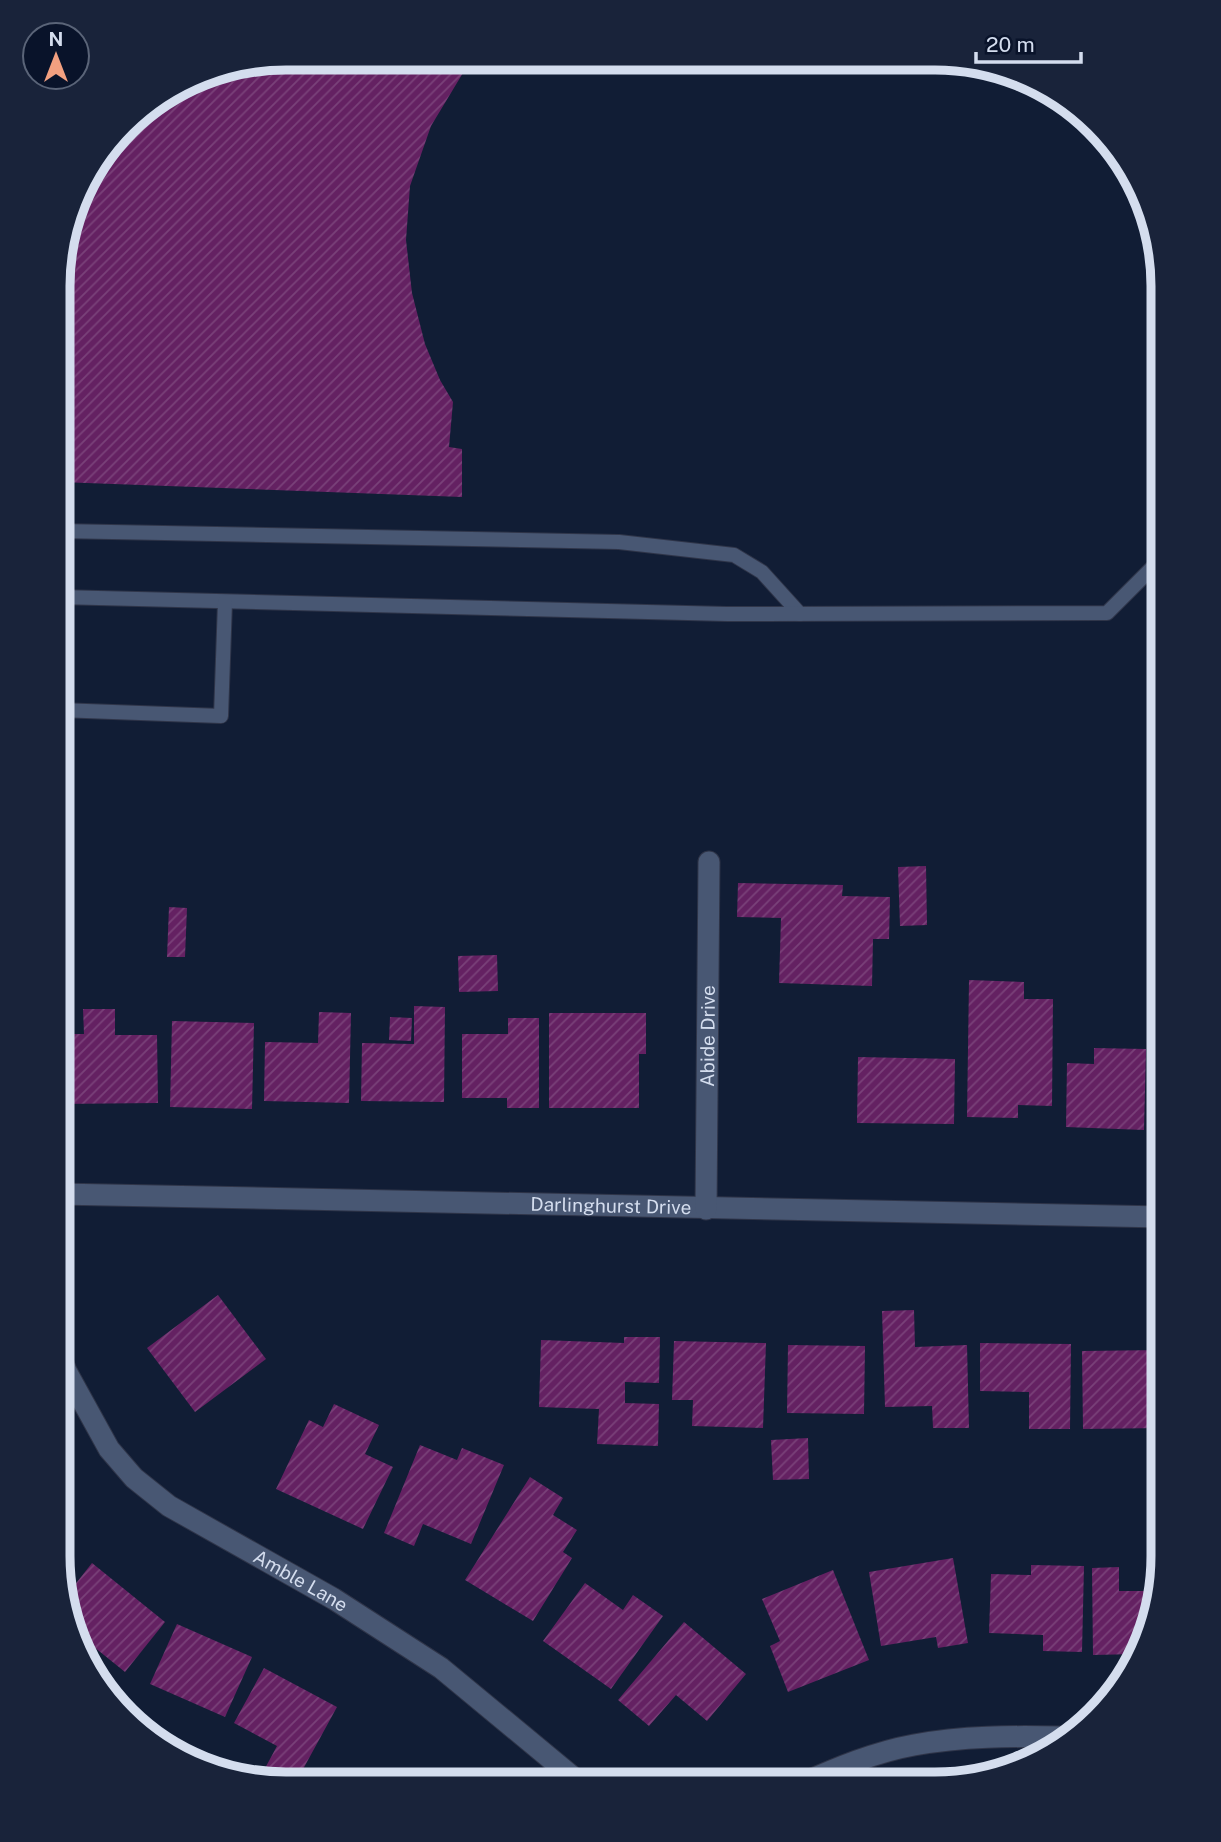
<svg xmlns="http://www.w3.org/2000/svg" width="1221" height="1842" font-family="'Public Sans',sans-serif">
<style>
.building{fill:url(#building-hatch)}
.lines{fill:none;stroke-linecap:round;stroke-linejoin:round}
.lane-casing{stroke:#2f3549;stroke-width:16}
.street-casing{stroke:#2f3549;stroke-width:23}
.lane{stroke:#485773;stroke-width:14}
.street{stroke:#485773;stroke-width:21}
.labels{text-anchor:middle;stroke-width:7;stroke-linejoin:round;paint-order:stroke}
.street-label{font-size:19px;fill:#d4ddee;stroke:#09132a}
.rim{fill:none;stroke:#d4ddee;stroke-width:9}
</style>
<defs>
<pattern id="building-hatch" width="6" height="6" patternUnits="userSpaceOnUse" patternTransform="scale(1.75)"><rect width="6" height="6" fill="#642162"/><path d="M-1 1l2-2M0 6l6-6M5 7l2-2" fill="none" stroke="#794179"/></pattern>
</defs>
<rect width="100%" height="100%" fill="#111d35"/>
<g class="building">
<polygon points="286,58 472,58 431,126 410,186 406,240 412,293 425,344 440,380 453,402 449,447 462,449 462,497 59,482 60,256 88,172 136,114 212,70"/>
<polygon points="926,866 927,925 900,926 898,867"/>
<polygon points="738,883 843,885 842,896 890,897 889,939 873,939 872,986 779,983 781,918 737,917"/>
<polygon points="169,907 187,908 185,957 167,957"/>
<polygon points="497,955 498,991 459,992 458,956"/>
<polygon points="969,980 1024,982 1024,999 1053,999 1052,1106 1018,1105 1018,1118 967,1117"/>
<polygon points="414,1006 445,1007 444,1102 361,1101 362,1043 414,1044"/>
<polygon points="83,1009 115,1009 115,1035 157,1035 158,1103 58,1104 59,1034 84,1034"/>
<polygon points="319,1012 351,1013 349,1103 264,1101 265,1042 318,1043"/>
<polygon points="549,1013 646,1013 646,1054 639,1054 639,1108 549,1108"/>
<polygon points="390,1017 412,1018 411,1041 389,1040"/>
<polygon points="508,1018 539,1018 539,1108 507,1108 507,1098 462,1098 462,1034 508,1034"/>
<polygon points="172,1021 254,1023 252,1109 170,1107"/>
<polygon points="1160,1021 1163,1021 1163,1110 1158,1110"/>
<polygon points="1094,1048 1146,1049 1144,1130 1066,1127 1067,1063 1094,1064"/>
<polygon points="858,1057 955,1059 954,1124 857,1123"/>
<polygon points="218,1295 266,1359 195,1412 147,1348"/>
<polygon points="914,1310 915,1347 967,1345 969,1428 933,1428 932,1406 885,1407 882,1311"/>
<polygon points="624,1337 660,1337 659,1383 625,1382 625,1403 659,1404 658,1446 597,1444 599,1409 539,1407 541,1340 624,1343"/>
<polygon points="674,1341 766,1343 763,1428 692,1426 693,1400 672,1400"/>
<polygon points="980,1343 1071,1344 1070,1429 1029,1429 1029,1392 980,1391"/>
<polygon points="788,1345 865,1346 864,1414 787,1413"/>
<polygon points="1163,1350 1163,1428 1083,1429 1082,1351"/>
<polygon points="334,1404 379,1425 365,1454 393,1467 363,1529 276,1489 309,1420 323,1427"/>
<polygon points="808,1438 809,1479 773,1480 771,1440"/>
<polygon points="420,1445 457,1460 462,1448 504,1465 471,1544 423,1524 414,1546 384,1533"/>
<polygon points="530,1477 563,1498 553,1515 577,1530 563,1552 572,1558 533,1621 465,1580"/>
<polygon points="953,1558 968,1643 938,1648 936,1637 881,1646 869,1572"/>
<polygon points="1158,1562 1163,1562 1163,1571 1151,1630 1138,1654 1093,1655 1092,1568 1119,1567 1119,1591 1158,1591"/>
<polygon points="92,1563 165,1622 125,1672 73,1630 66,1596"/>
<polygon points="1031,1565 1084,1566 1082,1652 1043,1651 1043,1635 989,1633 991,1574 1031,1575"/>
<polygon points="833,1570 869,1660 788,1692 770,1646 780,1641 762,1599"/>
<polygon points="585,1583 623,1610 633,1595 663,1616 611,1689 543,1641"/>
<polygon points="684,1622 746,1674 707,1721 676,1695 649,1726 618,1700"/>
<polygon points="177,1624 252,1657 225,1717 150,1684"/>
<polygon points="264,1668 337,1707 296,1782 282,1782 263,1772 277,1746 234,1723"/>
<polygon points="434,1768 453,1783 422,1783"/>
</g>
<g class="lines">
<defs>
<g id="lane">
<polyline points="59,531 619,542 734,555 762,572 800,614"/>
<polyline points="59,597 727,614 1107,613 1163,557"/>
<polyline points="59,710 221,716 225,602"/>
</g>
<g id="street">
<path id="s1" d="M58 1194 1163 1217"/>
<path id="s2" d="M706 1209 709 862"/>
<path id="s3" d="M58 1350 66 1371 109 1449 134 1478 169 1506 334 1599 441 1668 580 1783"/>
<path d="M801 1784C837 1768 875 1752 914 1745 963 1736 1011 1736 1061 1737"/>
</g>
</defs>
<use href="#lane" class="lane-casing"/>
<use href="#street" class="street-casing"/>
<use href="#lane" class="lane"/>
<use href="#street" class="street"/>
</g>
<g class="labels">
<g class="street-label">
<text dy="7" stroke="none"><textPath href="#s2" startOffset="173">Abide Drive</textPath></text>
<text dy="7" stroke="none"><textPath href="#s1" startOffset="553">Darlinghurst Drive</textPath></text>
<text dy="7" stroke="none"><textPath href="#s3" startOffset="346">Amble Lane</textPath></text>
</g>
</g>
<path d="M0 0H1221V1842H0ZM286 70H935A216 216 0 0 1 1151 286V1556A216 216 0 0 1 935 1772H286A216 216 0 0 1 70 1556V286A216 216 0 0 1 286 70Z" fill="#19233a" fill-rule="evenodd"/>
<path class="rim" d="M286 70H935A216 216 0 0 1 1151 286V1556A216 216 0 0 1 935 1772H286A216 216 0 0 1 70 1556V286A216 216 0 0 1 286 70Z"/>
<g transform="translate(56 56)"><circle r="33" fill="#09132a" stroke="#5a6478" stroke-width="2"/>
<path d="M0-5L12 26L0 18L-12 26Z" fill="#f2a080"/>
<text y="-10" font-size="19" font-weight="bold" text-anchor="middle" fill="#d4ddee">N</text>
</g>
<path d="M976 52v10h105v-10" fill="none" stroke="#d4ddee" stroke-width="3.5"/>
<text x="986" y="52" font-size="21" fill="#d4ddee" stroke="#09132a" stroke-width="5" paint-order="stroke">20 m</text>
</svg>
